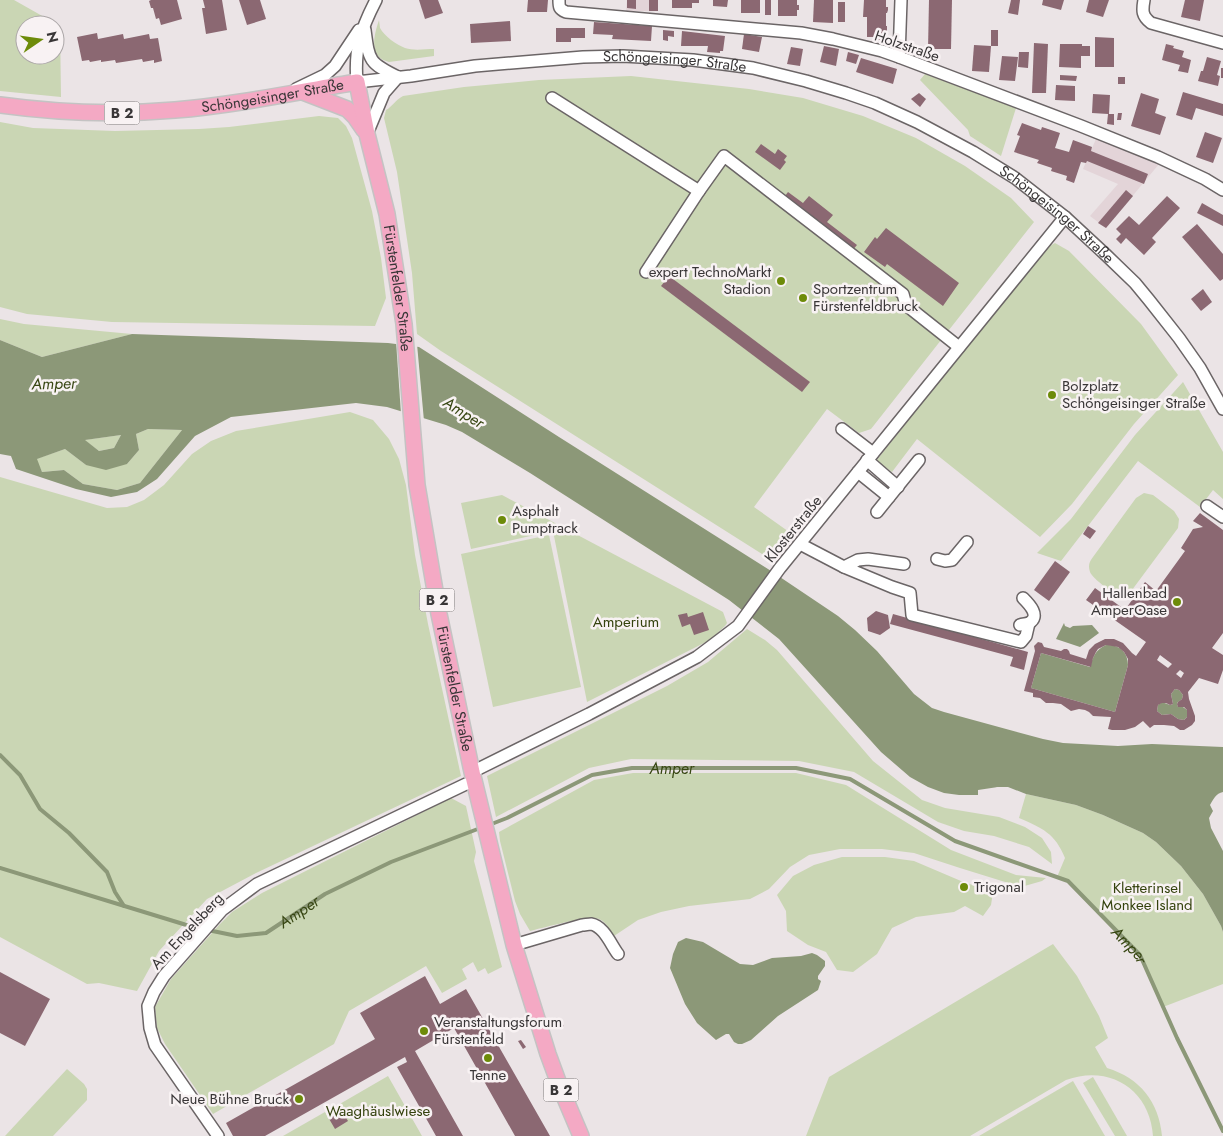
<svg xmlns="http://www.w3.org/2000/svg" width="1223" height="1136" font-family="Jost,sans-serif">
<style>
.built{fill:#e3d4d8}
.green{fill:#cad6b4;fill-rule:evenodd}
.water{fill:#8c9878;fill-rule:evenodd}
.pier{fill:#ebe4e6}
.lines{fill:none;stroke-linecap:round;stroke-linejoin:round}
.stream{stroke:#8c9878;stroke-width:4}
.building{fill:#8b6872;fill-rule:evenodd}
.minor-casing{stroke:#6b6566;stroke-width:14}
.major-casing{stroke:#c4c3c3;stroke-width:18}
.minor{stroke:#fff;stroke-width:11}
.major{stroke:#f4a9c4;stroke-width:15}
.poi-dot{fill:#6d8b09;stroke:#f8f2f3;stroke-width:2}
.labels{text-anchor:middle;stroke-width:5;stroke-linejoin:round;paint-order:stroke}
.shield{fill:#f8f2f3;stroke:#726e6f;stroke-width:1}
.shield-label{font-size:14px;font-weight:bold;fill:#393637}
.street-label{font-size:15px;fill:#393637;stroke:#f8f2f3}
.poi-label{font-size:15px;fill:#393637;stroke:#f8f2f3;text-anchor:start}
.park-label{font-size:15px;fill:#34420d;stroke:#f8f2f3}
.water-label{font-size:16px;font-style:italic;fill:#384713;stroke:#f8f2f3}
</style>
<rect width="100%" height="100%" fill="#ebe4e6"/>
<g class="built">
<polygon points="627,0 658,0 658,11 626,11"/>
<polygon points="1096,139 1159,164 1106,228 1090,216 1118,184 1083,169"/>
</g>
<g class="green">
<path d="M0 0H14L60 26 61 97 0 91ZM25 25H55V55H25Z"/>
<path d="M379 20C379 20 380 27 380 28 384 36 397 45 405 48 414 51 425 49 434 49V56L389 62C368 57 374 35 379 20Z"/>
<polygon points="925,74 1016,108 1001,156 970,136 968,130 920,80"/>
<path d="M631 76 749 89 803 98 863 116 916 138 965 166 1011 198 1034 222 871 429 859 433 827 409 754 507 792 534 770 559 441 351 417 334 412 273 397 172 384 118 386 110C392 107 395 100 403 96L464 87 539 80Z"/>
<polygon points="319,116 338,118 346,126 352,138 372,211 381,258 386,298 375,326 112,322 27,314 0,307 0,122 33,128 115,131 199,129 229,127"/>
<polygon points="1055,243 1069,251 1141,324 1178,375 1134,424 1072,504 1040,537 917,439 892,472 876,461 1043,250"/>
<polygon points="0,319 24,324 132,334 42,357 0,340"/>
<polygon points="1183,382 1223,452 1223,499 1213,490 1200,507 1138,461 1061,561 1037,553 1071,519 1135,435"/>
<polygon points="350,412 373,420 389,439 399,459 406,485 415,555 428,624 461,776 256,873 207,899 159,951 137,991 99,983 87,984 0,937 0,477 107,508 127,507 144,500 164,485 192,454 211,441 236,431"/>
<polygon points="148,429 182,430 140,483 117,490 83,484 64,470 42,472 36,459 65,449 86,465 127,464 139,450 136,434"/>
<polygon points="121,435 114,448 99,451 84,440"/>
<path d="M1144 493 1153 495 1174 511 1179 519 1178 528 1132 590C1129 593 1126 595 1121 595 1114 595 1093 579 1090 572 1088 566 1089 562 1093 557L1136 498Z"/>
<polygon points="502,495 723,612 727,623 725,626 710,640 587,702 553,531 471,549 461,503"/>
<polygon points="549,535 581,687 493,707 461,554"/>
<polygon points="747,629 765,640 777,650 873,761 922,800 945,808 999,817 1025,827 1042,838 1051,852 1052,864 1029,847 994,836 964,831 938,822 854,772 799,761 631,759 589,768 496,817 487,776 667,686 708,662"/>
<path d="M633 773H796L846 785 951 850 1016 875 1046 878 1042 881 1021 887 960 868 914 853 882 849H840L809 855 790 867 769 889 750 899 689 906 661 912 638 920 614 936C610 930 606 922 599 919 589 915 542 928 530 931L520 914 515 901 500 841 499 832 594 780Z"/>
<path d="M1026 794 1076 805 1103 815 1143 833 1156 842 1181 866 1203 894 1221 926 1223 932V984L1163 1007 1140 955 1068 881 1057 877 1065 858C1055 833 1042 828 1019 818Z"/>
<polygon points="451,798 466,806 476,852 474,861 502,967 488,974 485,968 478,972 473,962 462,969 467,979 442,993 426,966 349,1011 334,1044 213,1114 165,1044 157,1028 155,1007 171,979 220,924 232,912 262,893"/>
<polygon points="842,857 885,857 914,861 961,881 993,892 991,905 983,916 965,906 954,912 916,917 892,928 877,954 853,972 837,970 826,952 808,945 787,931 786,911 777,895 793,876 814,865"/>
<path d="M1053 944 1077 976 1099 1016 1108 1038 1095 1047 1107 1068C1140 1078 1159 1102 1162 1136H1153C1150 1090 1110 1064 1066 1080L970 1136H806L829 1077Z"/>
<polygon points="67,1069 84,1084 87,1089 87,1100 53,1136 5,1136"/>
<polygon points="388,1076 422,1136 283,1136 325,1112 328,1117 341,1110 338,1105"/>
<polygon points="1093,1077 1127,1136 1115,1136 1083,1083"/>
<polygon points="1073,1081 1105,1136 979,1136"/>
</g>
<g class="water">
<path d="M132 334 388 343 419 347 559 437 768 569 838 616 855 630 877 651 914 694 932 708 944 712 1043 739 1063 743 1118 746 1152 744 1223 747V792C1216 793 1213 800 1210 805L1213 811 1209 818 1211 828 1223 851V932L1221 926 1203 894 1181 866 1156 842 1143 833 1103 815 1076 805 1026 794 1008 787H998L978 795H959L944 793 928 787 910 777 881 752 779 639 729 600 530 473 462 432 446 425 387 407 356 403 231 417 195 436 157 479 137 492 111 497 76 489 16 469 11 456 0 454V340L42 357ZM148 429 182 430 140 483 117 490 83 484 64 470 42 472 37 459 65 449 86 465 106 470 127 464 139 450 136 434ZM121 435 114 448 99 451 85 440Z"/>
<polygon points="1064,623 1065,626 1070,628 1073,626 1092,625 1099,633 1080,647 1056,639"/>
<path d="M1106 645C1119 644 1128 652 1128 665L1115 712 1031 688 1041 653 1090 667C1093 657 1095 650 1106 645Z"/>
<path d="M1175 689 1179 690 1183 695 1182 699 1177 703 1178 707H1183L1187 710V717L1184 720 1178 719 1171 714 1162 715 1157 711 1158 705C1162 701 1165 703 1170 705L1173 704 1171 694Z"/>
<polygon points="686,938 703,942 740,964 753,965 772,958 801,956 812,953 817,955 825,961 825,966 818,976 818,979 821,981 818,990 778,1016 751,1040 742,1044 738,1044 734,1042 729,1034 726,1034 716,1040 697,1023 685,1004 670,968 673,954 678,942"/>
</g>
<g class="pier">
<polygon points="396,341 417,344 424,421 401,414"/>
<polygon points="998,787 998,790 985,795 978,795 978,790"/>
</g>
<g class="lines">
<g class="stream">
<polyline points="0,755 20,775 40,809 69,833 107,872 115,892 124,906"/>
<path id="s1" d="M489 825 507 818 592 775 632 768H796L850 779 955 841 1068 881 1140 955 1177 1038 1223 1131"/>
<path id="s2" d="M0 868 193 927 237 936 266 933 325 894 391 862 483 827"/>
</g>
</g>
<g class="building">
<polygon points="151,0 177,0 182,19 161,25 159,18 156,19 153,8 151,8 149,1"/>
<polygon points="203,0 222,0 227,30 206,34 202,8 205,8"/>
<polygon points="239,0 260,0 266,19 247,25"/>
<polygon points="419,0 438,0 443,13 425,19"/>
<polygon points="528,0 548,0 547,12 527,12"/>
<polygon points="627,0 636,0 636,9 627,8"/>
<rect x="649" y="0" width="9" height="11"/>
<polygon points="672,0 699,0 699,3 692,3 692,8 672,8"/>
<polygon points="713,0 728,0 727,7 713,6"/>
<rect x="741" y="0" width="19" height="13"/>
<rect x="765" y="0" width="6" height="15"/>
<polygon points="778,0 797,0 797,5 799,5 799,10 797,10 797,16 778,16"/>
<polygon points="814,0 833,0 833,23 813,22"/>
<polygon points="864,0 886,0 886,7 888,7 888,10 887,13 886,13 886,26 887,26 887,32 886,32 885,37 881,37 881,40 874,40 874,37 867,37 867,17 863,17"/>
<polygon points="929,0 952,0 951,49 928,49"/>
<polygon points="1011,0 1020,0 1018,15 1008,13"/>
<polygon points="1043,0 1064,0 1061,10 1042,5"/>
<polygon points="1089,0 1109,0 1103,17 1086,12"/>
<polygon points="1185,0 1204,0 1200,21 1181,17"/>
<rect x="838" y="2" width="7" height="20"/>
<polygon points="510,21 511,41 471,43 470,24"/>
<polygon points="594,22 652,26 651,41 612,39 613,35 593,34"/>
<polygon points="556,28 585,28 585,38 571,38 571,42 556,42"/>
<polygon points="663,30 674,31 674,37 668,36 668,41 663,40"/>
<rect x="991" y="30" width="7" height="16"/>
<polygon points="682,31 725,36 723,51 720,51 720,53 707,52 708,46 681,46"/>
<polygon points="97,33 98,39 123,34 124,39 149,34 150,39 158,38 162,61 154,63 154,60 143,62 142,59 116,63 115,60 101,62 101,60 90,62 89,60 82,61 77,37"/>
<polygon points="744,34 762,37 759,52 742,49"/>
<polygon points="1095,37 1114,38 1114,67 1095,67"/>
<polygon points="1034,43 1048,44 1046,93 1032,93"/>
<polygon points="1060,44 1082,44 1082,46 1090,46 1090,56 1081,56 1081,68 1059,67"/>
<polygon points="1166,44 1174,46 1173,48 1184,51 1182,57 1191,60 1188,73 1178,71 1180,65 1162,60"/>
<polygon points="974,45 991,46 989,72 972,71"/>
<polygon points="824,46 839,49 836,66 820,62"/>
<polygon points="791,47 803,49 800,66 787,64"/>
<polygon points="848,52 859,55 856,64 846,61"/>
<polygon points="1019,52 1029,52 1028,68 1018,67"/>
<polygon points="1002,56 1018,57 1015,81 999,80"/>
<polygon points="1207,57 1221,61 1217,75 1220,76 1218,86 1198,81 1201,71 1203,71"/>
<polygon points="861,58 897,69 893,84 856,72"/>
<rect x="1221" y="68" width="2" height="10"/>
<polygon points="1060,75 1077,76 1076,81 1060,80"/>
<rect x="1118" y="77" width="7" height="7"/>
<polygon points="1056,85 1075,86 1075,101 1055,100"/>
<polygon points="1183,92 1223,104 1223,116 1196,108 1192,120 1176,115"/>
<polygon points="919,93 926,99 920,107 911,99"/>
<polygon points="1141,93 1159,99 1155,113 1166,117 1160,135 1131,126"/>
<polygon points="1093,94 1110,95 1109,114 1114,114 1114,125 1107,124 1108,114 1092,113"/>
<polygon points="1118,113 1122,113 1121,120 1117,120"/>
<polygon points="1022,123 1041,130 1042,127 1060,133 1055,148 1069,152 1073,140 1092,147 1091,151 1148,174 1144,184 1087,161 1086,163 1081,162 1074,183 1066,180 1067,176 1051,171 1052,168 1037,163 1039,160 1014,152 1020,136 1017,135"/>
<polygon points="1205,132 1222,138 1213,163 1196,157"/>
<polygon points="761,144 775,154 778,149 787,156 784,160 786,162 780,170 755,152"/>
<polygon points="1126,190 1133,196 1106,228 1098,223"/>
<polygon points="788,192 803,203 809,196 833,215 827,222 857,245 851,252 782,200"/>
<polygon points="1167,196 1180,208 1152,238 1156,242 1144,255 1126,238 1121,244 1116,239 1121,234 1116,229 1129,216 1139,225"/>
<polygon points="1202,203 1223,215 1223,226 1197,213"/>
<polygon points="1197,224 1223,254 1223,279 1220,281 1182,237"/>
<polygon points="886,228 959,283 943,306 887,264 885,267 864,252 875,237 877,239"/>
<polygon points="669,276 810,382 802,392 661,286"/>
<polygon points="1203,289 1212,302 1201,311 1191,299"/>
<path d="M1200 513 1223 530V633L1212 648 1223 655V670L1218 684 1199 678 1188 692 1189 699 1195 716V721L1192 725 1184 730H1180L1174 726 1164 725H1154L1150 728 1143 721 1135 727 1125 730H1112L1108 729 1111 717 1093 716 1089 712 1085 710 1079 709 1071 711 1061 704 1053 703H1046L1040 698 1033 697V693L1024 691 1035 651 1034 646 1038 642 1042 643 1044 647 1061 651 1064 649H1067L1069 651 1070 654 1086 659 1089 650 1095 644 1105 639H1114L1123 643 1132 653 1136 656 1146 642 1086 600 1095 588 1121 607 1118 611 1122 614 1145 582 1156 591 1185 551 1181 548 1193 529 1203 527 1193 521ZM1106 645 1118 647 1124 652 1128 659V665L1115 712 1031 688 1041 653 1091 667 1093 658 1096 652 1098 649ZM1160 655 1172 664 1168 668 1157 660ZM1180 670 1184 673 1181 678 1176 674ZM1175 689 1179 690 1183 695 1182 699 1178 702 1177 704 1178 707H1184L1187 710V717L1184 720 1178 719 1171 714 1162 715 1157 711 1158 705 1162 703H1166L1170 705 1173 704 1171 694Z"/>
<polygon points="1088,526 1096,531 1090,539 1083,534"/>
<polygon points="1055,561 1070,572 1049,601 1034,590"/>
<polygon points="876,611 888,615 890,628 880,635 868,631 867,618"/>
<polygon points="703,612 709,630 694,635 690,624 682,627 678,615 687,613 688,617"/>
<polygon points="893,614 1028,652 1024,670 1010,666 1013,657 890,624"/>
<polygon points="0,972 50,999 25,1046 0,1033"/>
<polygon points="425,976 440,1004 466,989 550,1136 515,1136 454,1028 415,1051 463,1136 436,1136 397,1067 407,1062 405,1057 265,1136 233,1136 226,1123 375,1039 360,1013"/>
<polygon points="559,1018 564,1026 561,1028 556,1020"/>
<polygon points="521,1040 526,1047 523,1049 518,1041"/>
<polygon points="341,1110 348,1121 335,1129 328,1117"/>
</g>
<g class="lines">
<defs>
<g id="minor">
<path id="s3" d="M376 0C361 29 354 49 357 82L411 76 475 66 583 57 623 56 693 60 753 68 806 81 846 93 875 103 917 122 973 152 1015 178 1065 217 1106 255 1135 283 1149 300 1179 338 1200 368 1223 409"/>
<path d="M559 0C559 7 559 9 566 12L801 33 833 39 882 51 899 57 1081 126 1158 157 1205 179 1223 190"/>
<path d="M1144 0C1142 11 1142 16 1151 23L1223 43"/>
<path d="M365 30C369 61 369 63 398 77"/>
<polyline points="899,57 901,0"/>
<polyline points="296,89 325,75 335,66 359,30"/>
<polyline points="552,98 699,191 724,156 903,294 906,305 959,347"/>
<polyline points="367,134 384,93 398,77"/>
<polyline points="646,272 699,191"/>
<polyline points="842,429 873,453"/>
<polyline points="867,460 898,487"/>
<polyline points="858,472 889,497"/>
<polyline points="1207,506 1223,517"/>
<polyline points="877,512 919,460"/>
<polyline points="800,544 844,567"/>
<polyline points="937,559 945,561 952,560 967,542"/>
<polyline points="904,564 868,559 858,560 844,567 892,587 910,593 912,615 1021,642 1026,636 1029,623"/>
<path d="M1020 625C1023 624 1026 624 1029 623 1041 616 1029 604 1023 598"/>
<polyline points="472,772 589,714 697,657 738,626 780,568 1065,217"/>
<path d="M514 945 582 925C585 925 588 924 591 924 604 926 611 945 618 954"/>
<polyline points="218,1136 155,1045 150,1028 148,1006 154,992 164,976 222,910 257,884 466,784 475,782"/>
</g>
<g id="major">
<polyline points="303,92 347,109 355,117 364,130"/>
<path id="s4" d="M0 105C58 113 117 115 175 110 236 105 297 92 357 82L367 134 387 214 404 324 417 485 439 614 472 772 514 945 548 1054 559 1084 581 1136"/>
</g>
</defs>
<use href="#minor" class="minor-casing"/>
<use href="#major" class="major-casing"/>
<use href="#minor" class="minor"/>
<use href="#major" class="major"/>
</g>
<g class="poi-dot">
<circle cx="781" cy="281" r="5"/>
<circle cx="803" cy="298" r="5"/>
<circle cx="1052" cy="395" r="5"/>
<circle cx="502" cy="520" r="5"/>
<circle cx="1177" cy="602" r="5"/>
<circle cx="964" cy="887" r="5"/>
<circle cx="424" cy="1031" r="5"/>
<circle cx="488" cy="1058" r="5"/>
<circle cx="299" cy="1099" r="5"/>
</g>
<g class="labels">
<g class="shield">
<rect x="104.5" y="101.5" width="35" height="23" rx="4"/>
<rect x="419.5" y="588.5" width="35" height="23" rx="4"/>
<rect x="543.5" y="1078.5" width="35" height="23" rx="4"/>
</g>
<g class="shield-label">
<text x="122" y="118">B 2</text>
<text x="437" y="605">B 2</text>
<text x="561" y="1095">B 2</text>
</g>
<g class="street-label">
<text transform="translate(907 46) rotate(19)" y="5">Holzstraße</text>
<text dy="5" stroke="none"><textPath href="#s3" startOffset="405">Schöngeisinger Straße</textPath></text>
<text dy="5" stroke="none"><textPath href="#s4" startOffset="274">Schöngeisinger Straße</textPath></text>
<text dy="5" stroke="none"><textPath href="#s3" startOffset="825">Schöngeisinger Straße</textPath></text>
<text dy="5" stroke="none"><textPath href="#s4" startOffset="570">Fürstenfelder Straße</textPath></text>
<text transform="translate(793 529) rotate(-51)" y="5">Klosterstraße</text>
<text dy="5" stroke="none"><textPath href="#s4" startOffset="975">Fürstenfelder Straße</textPath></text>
<text transform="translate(187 931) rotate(-47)" y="5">Am Engelsberg</text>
</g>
<g class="poi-label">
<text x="771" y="277" text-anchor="end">expert TechnoMarkt<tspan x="771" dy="17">Stadion</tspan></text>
<text x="813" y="294">Sportzentrum<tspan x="813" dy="17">Fürstenfeldbruck</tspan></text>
<text x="1062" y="391">Bolzplatz<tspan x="1062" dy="17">Schöngeisinger Straße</tspan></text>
<text x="512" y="516">Asphalt<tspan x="512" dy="17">Pumptrack</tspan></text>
<text x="1167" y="598" text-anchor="end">Hallenbad<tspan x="1167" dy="17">AmperOase</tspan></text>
<text x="974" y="892">Trigonal</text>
<text x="434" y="1027">Veranstaltungsforum<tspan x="434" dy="17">Fürstenfeld</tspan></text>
<text x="488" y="1080" text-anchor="middle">Tenne</text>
<text x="289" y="1104" text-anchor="end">Neue Bühne Bruck</text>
</g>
<g class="park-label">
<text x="626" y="627">Amperium</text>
<text x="1147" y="893">Kletterinsel<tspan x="1147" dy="17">Monkee Island</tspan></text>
<text x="378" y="1116">Waaghäuslwiese</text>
</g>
<g class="water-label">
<text transform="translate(54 383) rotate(-1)" y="6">Amper</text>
<text transform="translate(464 412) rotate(32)" y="6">Amper</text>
<text dy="6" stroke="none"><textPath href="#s1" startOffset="195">Amper</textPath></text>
<text dy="6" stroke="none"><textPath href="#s2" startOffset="315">Amper</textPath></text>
<text dy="6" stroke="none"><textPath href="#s1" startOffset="705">Amper</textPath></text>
</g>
</g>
<g transform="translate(40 40) rotate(77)"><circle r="24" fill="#f8f2f3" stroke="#aca7a8"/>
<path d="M0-4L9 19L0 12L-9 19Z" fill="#6d8b09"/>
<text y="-8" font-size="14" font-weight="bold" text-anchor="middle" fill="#393637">N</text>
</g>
</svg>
